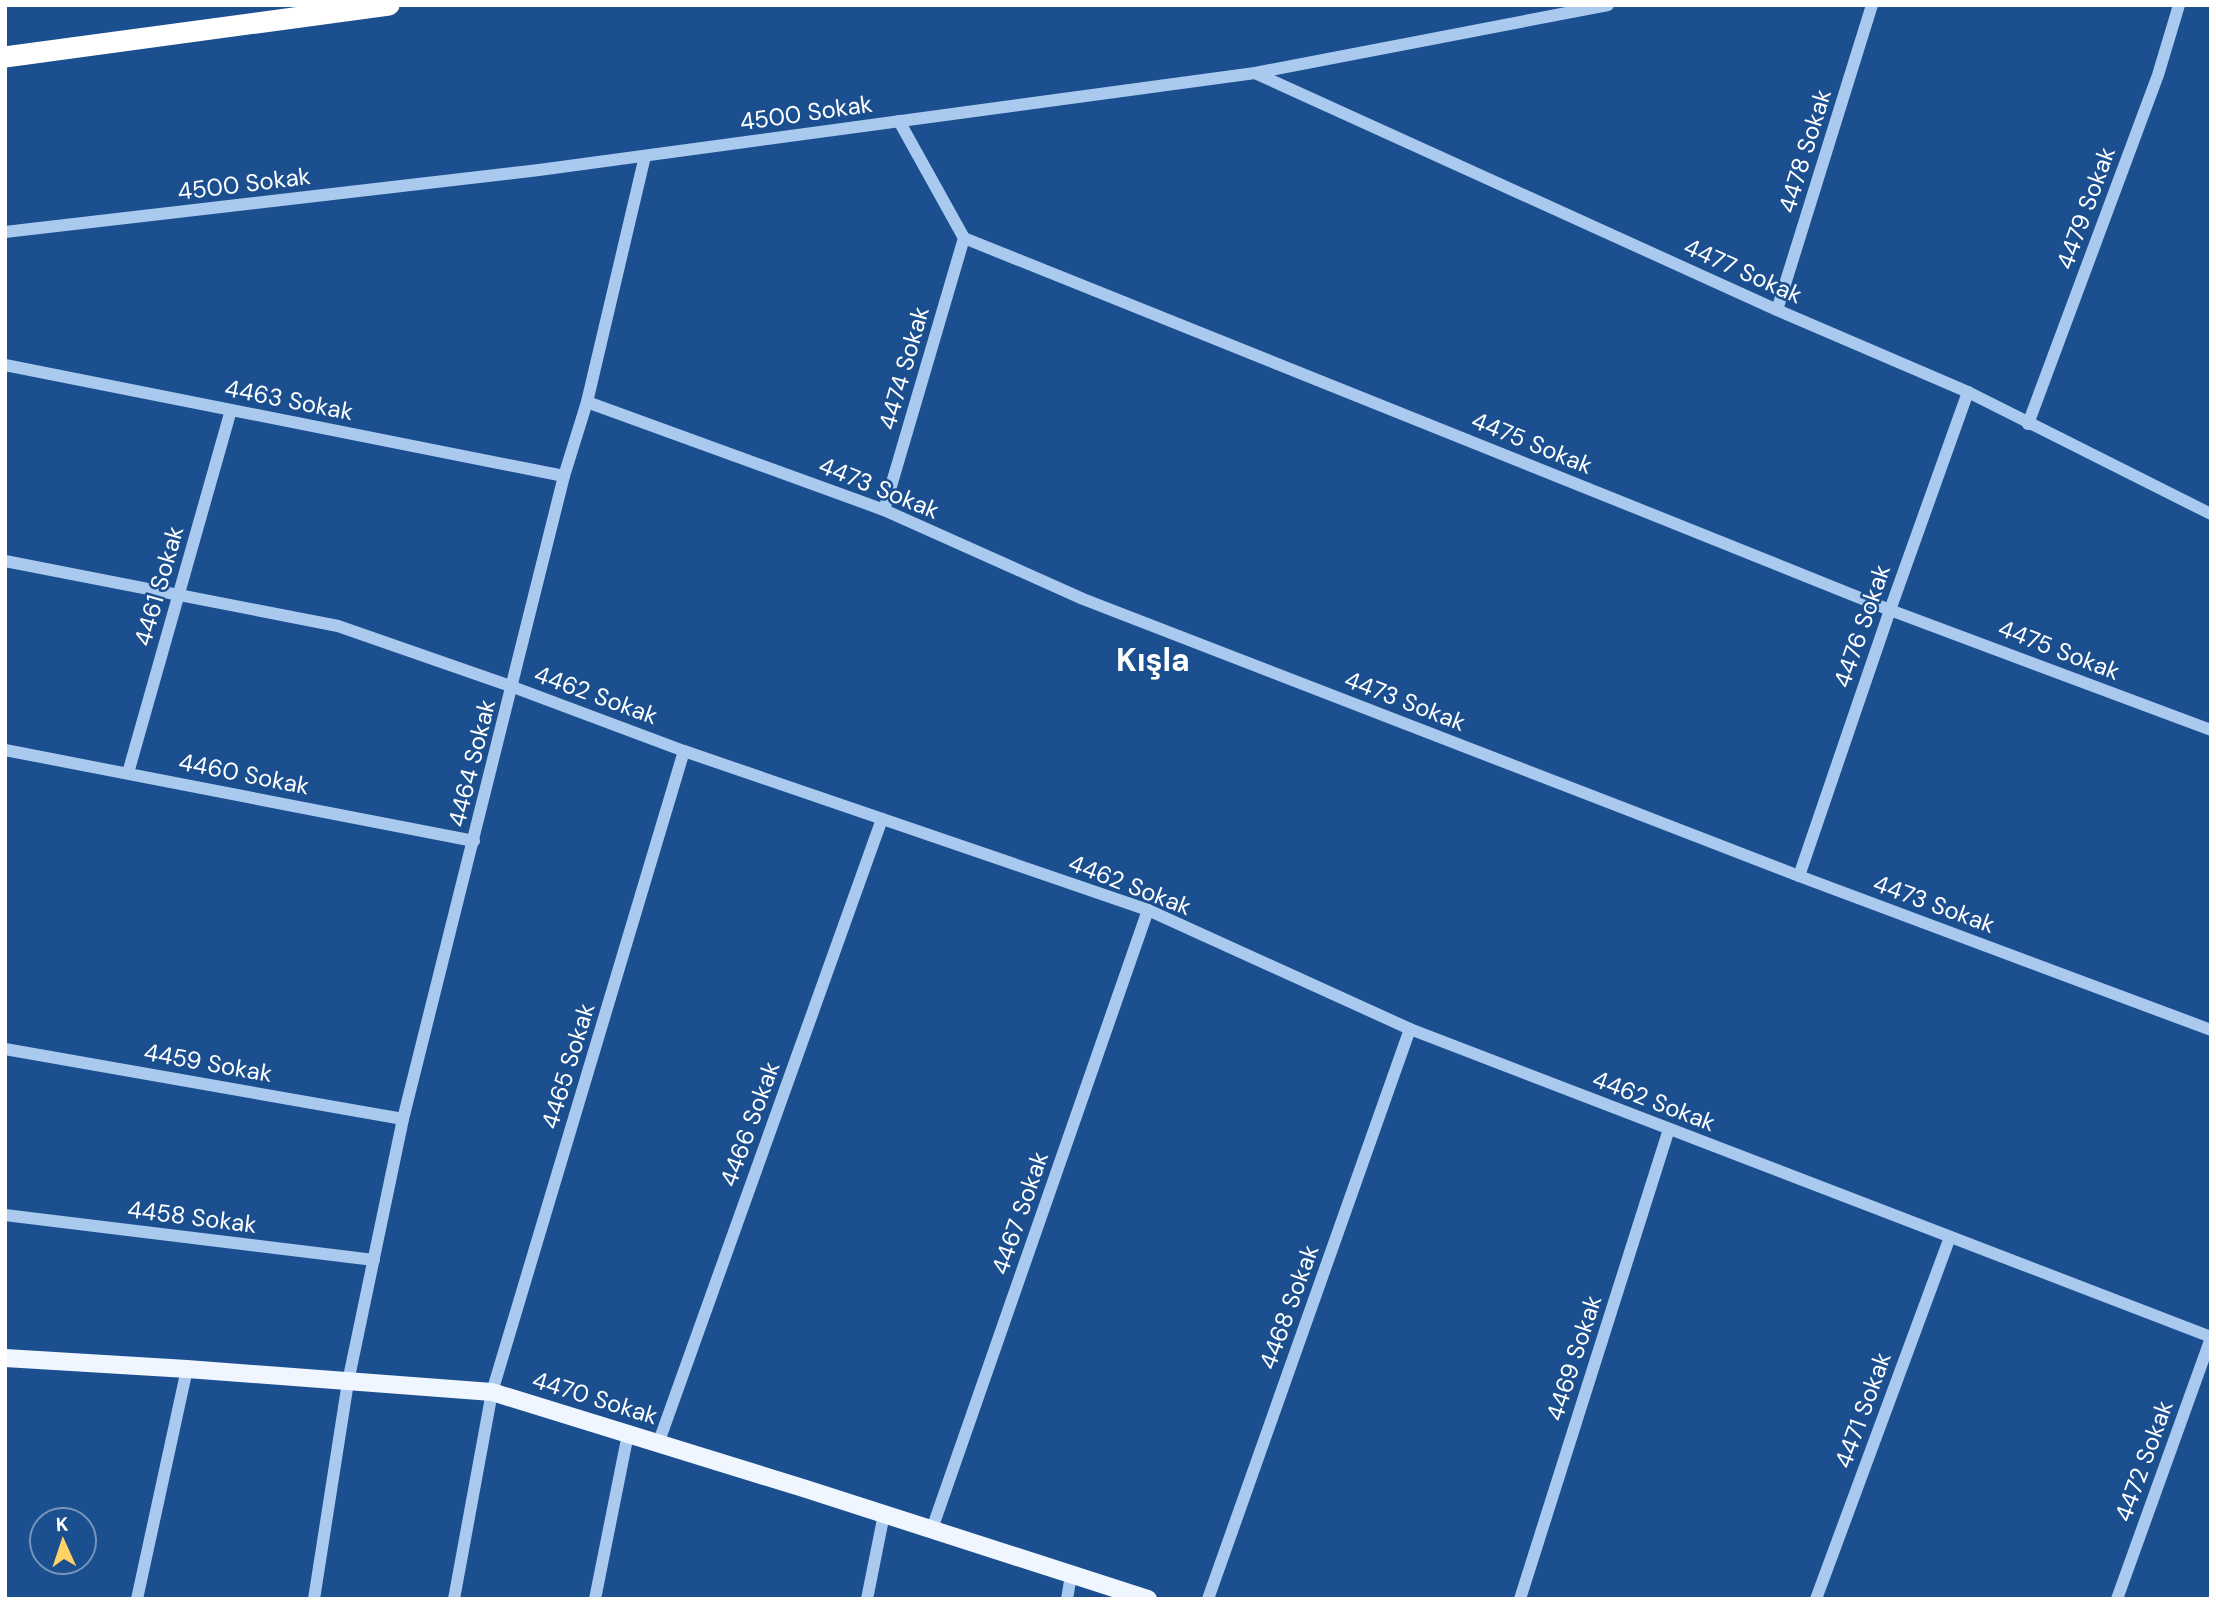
<svg xmlns="http://www.w3.org/2000/svg" width="2216" height="1604" font-family="'DM Sans',sans-serif">
<style>
.lines{fill:none;stroke-linecap:round;stroke-linejoin:round}
.minor{stroke:#a9c9ee;stroke-width:12}
.major{stroke:#f0f6ff;stroke-width:18}
.highway{stroke:#fff;stroke-width:21}
.labels{text-anchor:middle;stroke-width:5;stroke-linejoin:round;paint-order:stroke}
.street-label{font-size:24px;fill:#fff;stroke:#1b4f8f}
.district-label{font-size:32px;font-weight:bold;fill:#fff;stroke:#1b4f8f}
</style>
<rect width="100%" height="100%" fill="#1b4f8f"/>
<g class="lines">
<g class="minor">
<polyline points="1255,73 1777,310 1968,392 2211,514"/>
<polyline points="899,121 964,238 1890,610 2211,730"/>
<polyline points="5,232 539,170 1255,73 1608,5"/>
<polyline points="1777,310 1872,5"/>
<polyline points="5,365 564,476"/>
<polyline points="587,402 884,510 1083,599 1799,876 2211,1030"/>
<polyline points="2028,424 2158,75 2179,5"/>
<polyline points="884,510 964,238"/>
<polyline points="5,561 338,626 513,687 684,751 1148,910 1410,1029 2211,1337"/>
<polyline points="5,750 474,841"/>
<polyline points="128,773 231,410"/>
<polyline points="1799,876 1890,610 1968,392"/>
<polyline points="5,1049 403,1119"/>
<polyline points="5,1215 374,1260"/>
<polyline points="658,1444 882,819"/>
<polyline points="932,1529 1148,910"/>
<polyline points="137,1599 187,1369"/>
<polyline points="314,1599 348,1382 403,1119 564,476 587,402 645,156"/>
<polyline points="454,1599 492,1392 684,751"/>
<polyline points="595,1599 628,1434"/>
<polyline points="867,1599 884,1514"/>
<polyline points="1067,1599 1071,1575"/>
<polyline points="1208,1599 1410,1029"/>
<polyline points="1520,1599 1669,1129"/>
<polyline points="1816,1599 1950,1237"/>
<polyline points="2117,1599 2211,1338"/>
</g>
<polyline class="major" points="5,1358 187,1369 492,1392 803,1488 1148,1599"/>
<polyline class="highway" points="5,57 389,5"/>
</g>
<g class="labels">
<g class="street-label">
<text transform="translate(806 113) rotate(-8)" y="8">4500 Sokak</text>
<text transform="translate(1805 151) rotate(-73)" y="8">4478 Sokak</text>
<text transform="translate(244 184) rotate(-7)" y="8">4500 Sokak</text>
<text transform="translate(2086 208) rotate(-70)" y="8">4479 Sokak</text>
<text transform="translate(1743 271) rotate(24)" y="8">4477 Sokak</text>
<text transform="translate(904 368) rotate(-74)" y="8">4474 Sokak</text>
<text transform="translate(289 400) rotate(11)" y="8">4463 Sokak</text>
<text transform="translate(1532 443) rotate(22)" y="8">4475 Sokak</text>
<text transform="translate(879 488) rotate(22)" y="8">4473 Sokak</text>
<text transform="translate(159 586) rotate(-74)" y="8">4461 Sokak</text>
<text transform="translate(1862 626) rotate(-71)" y="8">4476 Sokak</text>
<text transform="translate(2059 650) rotate(21)" y="8">4475 Sokak</text>
<text transform="translate(596 695) rotate(20)" y="8">4462 Sokak</text>
<text transform="translate(1405 701) rotate(21)" y="8">4473 Sokak</text>
<text transform="translate(472 763) rotate(-76)" y="8">4464 Sokak</text>
<text transform="translate(244 774) rotate(11)" y="8">4460 Sokak</text>
<text transform="translate(1130 885) rotate(21)" y="8">4462 Sokak</text>
<text transform="translate(1934 904) rotate(20)" y="8">4473 Sokak</text>
<text transform="translate(208 1063) rotate(10)" y="8">4459 Sokak</text>
<text transform="translate(568 1066) rotate(-73)" y="8">4465 Sokak</text>
<text transform="translate(1654 1101) rotate(21)" y="8">4462 Sokak</text>
<text transform="translate(750 1124) rotate(-70)" y="8">4466 Sokak</text>
<text transform="translate(1020 1213) rotate(-71)" y="8">4467 Sokak</text>
<text transform="translate(192 1217) rotate(7)" y="8">4458 Sokak</text>
<text transform="translate(1289 1307) rotate(-70)" y="8">4468 Sokak</text>
<text transform="translate(1574 1358) rotate(-72)" y="8">4469 Sokak</text>
<text transform="translate(595 1398) rotate(17)" y="8">4470 Sokak</text>
<text transform="translate(1863 1410) rotate(-70)" y="8">4471 Sokak</text>
<text transform="translate(2144 1461) rotate(-70)" y="8">4472 Sokak</text>
</g>
<g class="district-label">
<text x="1153" y="671">Kışla</text>
</g>
</g>
<rect width="2216" height="1604" fill="none" stroke="#ffffff" stroke-width="14"/>
<g transform="translate(63 1541) rotate(357)"><circle r="33" fill="#1b4f8f" stroke="#7695bc" stroke-width="2"/>
<path d="M0-5L12 26L0 18L-12 26Z" fill="#ffd166"/>
<text y="-10" font-size="19" font-weight="bold" text-anchor="middle" fill="#ffffff">K</text>
</g>
</svg>
